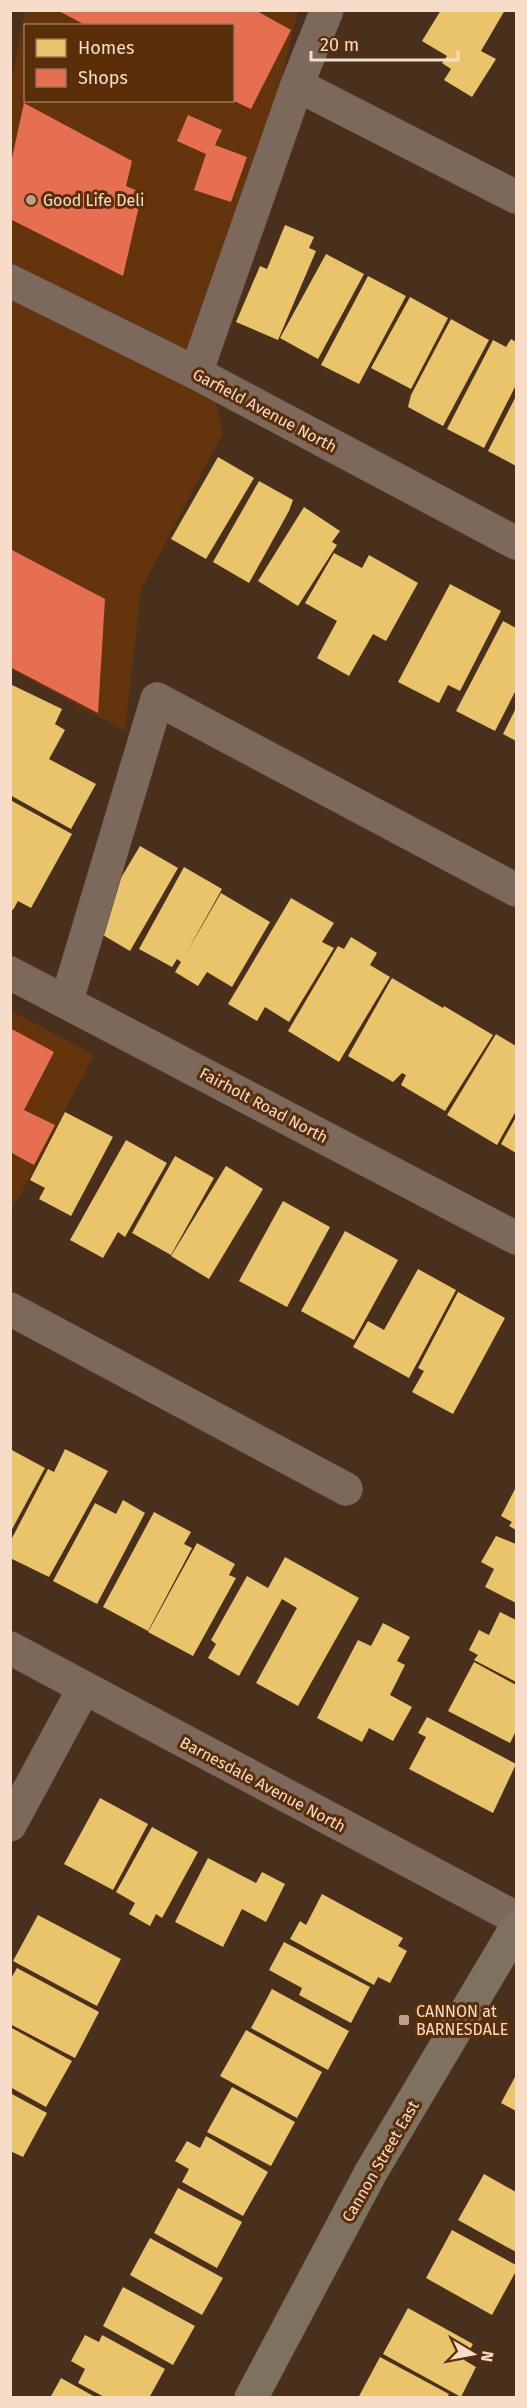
<svg xmlns="http://www.w3.org/2000/svg" width="527" height="2408" font-family="'Fira Sans',sans-serif">
<style>
.built{fill:#64340c;fill-rule:evenodd}
.homes{fill:#e9c46a}
.shops{fill:#e76f51}
.lines{fill:none;stroke-linecap:round;stroke-linejoin:round}
.minor-casing{stroke:#5d493b;stroke-width:34}
.major-casing{stroke:#5d493b;stroke-width:34}
.minor{stroke:#7c695b;stroke-width:33}
.major{stroke:#7f7160;stroke-width:33}
.poi-dot{fill:#bba08d;stroke:#5b2e0a;stroke-width:2}
.labels{text-anchor:middle;stroke-width:6;stroke-linejoin:round;paint-order:stroke}
.poi-label{font-size:16px;fill:#f8dcca;stroke:#5b2e0a;text-anchor:start}
.street-label{font-size:16px;fill:#f8dcca;stroke:#5b2e0a}
</style>
<rect width="100%" height="100%" fill="#49301c"/>
<g class="built">
<path d="M25 11H298L255 186 199 330 223 433 141 590 125 731 11 669 10 87ZM26 26H232V100H26Z"/>
<polygon points="11,1011 94,1055 11,1212"/>
</g>
<g class="homes">
<polygon points="441,10 505,10 481,51 496,59 472,97 444,80 451,69 442,63 447,56 422,41"/>
<polygon points="285,225 314,237 309,248 316,251 278,340 236,322 260,266 267,269"/>
<polygon points="326,254 364,274 318,359 280,338"/>
<polygon points="368,276 406,296 359,384 321,365"/>
<polygon points="410,297 448,318 411,389 371,368"/>
<polygon points="451,319 489,340 443,426 408,407 411,395"/>
<polygon points="511,339 516,342 516,385 484,448 447,429 493,340 506,347"/>
<polygon points="516,396 516,466 488,451"/>
<polygon points="218,457 254,478 206,559 171,539"/>
<polygon points="259,481 293,500 289,511 249,583 213,562"/>
<polygon points="304,507 340,531 332,542 337,545 298,606 258,581"/>
<polygon points="334,553 362,568 369,555 418,583 386,641 373,634 349,676 317,658 337,621 305,603"/>
<polygon points="450,584 501,611 460,691 448,685 439,703 398,682"/>
<polygon points="503,621 516,628 516,690 495,731 456,711"/>
<polygon points="10,684 62,709 55,724 65,730 49,759 96,784 71,829 10,795"/>
<polygon points="516,708 516,741 503,734"/>
<polygon points="12,801 72,834 31,908 18,901 13,910 10,908"/>
<polygon points="140,846 178,868 130,951 91,928"/>
<polygon points="184,867 222,889 184,957 221,893 270,922 232,987 207,972 198,986 175,972 181,962 177,959 172,967 139,949"/>
<polygon points="291,898 334,923 322,942 334,948 289,1022 265,1007 257,1021 228,1004"/>
<polygon points="351,937 377,953 370,965 390,977 339,1062 288,1031 338,946 344,949"/>
<polygon points="392,978 443,1008 444,1006 493,1035 445,1111 401,1085 406,1075 402,1073 393,1082 348,1056"/>
<polygon points="496,1034 516,1046 516,1111 497,1145 447,1115"/>
<polygon points="65,1112 113,1137 71,1216 39,1199 45,1188 30,1180"/>
<polygon points="516,1117 516,1153 501,1144"/>
<polygon points="126,1140 167,1163 125,1237 118,1232 103,1258 70,1240"/>
<polygon points="175,1156 214,1178 171,1255 132,1233"/>
<polygon points="226,1166 263,1189 209,1279 171,1256"/>
<polygon points="283,1201 330,1227 287,1307 239,1281"/>
<polygon points="345,1231 398,1260 354,1340 301,1311"/>
<polygon points="418,1269 456,1290 409,1378 353,1347 368,1321 384,1330"/>
<polygon points="458,1292 505,1318 453,1414 412,1392 424,1371 418,1368"/>
<polygon points="10,1449 45,1468 10,1533"/>
<polygon points="65,1449 108,1471 49,1577 10,1558 10,1542 48,1469 54,1472"/>
<polygon points="515,1489 516,1490 516,1530 509,1526 512,1522 501,1516"/>
<polygon points="123,1500 145,1513 97,1604 53,1581 95,1503 116,1514"/>
<polygon points="154,1512 191,1532 184,1544 192,1548 148,1631 103,1607"/>
<polygon points="496,1536 516,1544 516,1603 485,1587 494,1569 481,1562"/>
<polygon points="197,1543 235,1564 229,1575 236,1578 193,1656 148,1632"/>
<polygon points="285,1557 359,1598 298,1706 256,1683 297,1608 282,1599 239,1676 208,1658 216,1644 211,1640 247,1576 268,1588"/>
<polygon points="500,1612 516,1620 516,1682 474,1660 478,1655 469,1650 479,1630 489,1635"/>
<polygon points="383,1623 410,1637 397,1661 405,1665 390,1695 412,1707 393,1741 369,1728 362,1742 317,1718 358,1640 371,1646"/>
<polygon points="474,1662 516,1685 516,1731 510,1743 448,1711"/>
<polygon points="427,1717 516,1764 493,1813 409,1769 426,1737 418,1733"/>
<polygon points="100,1798 148,1824 113,1890 64,1864"/>
<polygon points="152,1827 198,1852 162,1918 156,1914 150,1926 129,1914 135,1903 116,1892"/>
<polygon points="208,1858 256,1883 262,1872 285,1884 266,1922 242,1909 223,1947 175,1922"/>
<polygon points="322,1894 403,1938 398,1946 407,1951 390,1983 378,1977 374,1985 290,1939 300,1921 306,1925"/>
<polygon points="38,1915 121,1959 97,2006 13,1961"/>
<polygon points="284,1942 370,1987 351,2023 299,1995 302,1988 269,1970"/>
<polygon points="17,1968 99,2012 75,2058 10,2024 10,1980"/>
<polygon points="272,1989 349,2031 328,2070 251,2028"/>
<polygon points="10,2027 72,2061 46,2107 10,2087"/>
<polygon points="246,2030 322,2072 297,2118 220,2076"/>
<polygon points="516,2075 516,2111 501,2103"/>
<polygon points="232,2087 295,2122 271,2166 207,2132"/>
<polygon points="10,2093 47,2113 23,2157 10,2151"/>
<polygon points="206,2136 268,2172 243,2216 182,2182 189,2169 175,2161 187,2141 200,2148"/>
<polygon points="484,2174 516,2192 516,2252 458,2220"/>
<polygon points="178,2188 242,2222 217,2268 154,2233"/>
<polygon points="452,2230 516,2265 516,2271 492,2315 426,2278"/>
<polygon points="150,2238 223,2278 202,2315 130,2275"/>
<polygon points="123,2287 195,2326 173,2365 103,2326"/>
<polygon points="408,2308 473,2344 464,2360 476,2367 461,2397 383,2354"/>
<polygon points="85,2335 99,2342 102,2335 165,2369 149,2398 106,2398 78,2383 85,2369 71,2361"/>
<polygon points="380,2357 449,2394 447,2398 358,2398"/>
<polygon points="61,2378 97,2398 50,2398"/>
</g>
<g class="shops">
<polygon points="57,10 255,10 291,30 251,109 232,100 232,26 87,26"/>
<polygon points="24,103 132,161 126,186 142,193 123,276 10,219 10,167"/>
<polygon points="188,115 222,130 215,145 247,157 231,202 194,190 206,154 177,141"/>
<polygon points="10,549 105,599 98,713 10,667"/>
<polygon points="10,1028 54,1052 24,1110 55,1125 34,1165 10,1152"/>
</g>
<g class="lines">
<defs>
<g id="minor">
<polyline points="297,85 516,197"/>
<polyline points="10,281 196,373 516,543"/>
<polyline points="196,373 297,85 327,10"/>
<polyline points="10,973 516,1238"/>
<polyline points="67,1000 157,699 516,890"/>
<polyline points="10,1309 346,1489"/>
<polyline points="10,1648 516,1918"/>
<polyline points="10,1825 84,1688"/>
</g>
<polyline id="major" points="251,2398 371,2172 516,1928"/>
</defs>
<use href="#minor" class="minor-casing"/>
<use href="#major" class="major-casing"/>
<use href="#minor" class="minor"/>
<use href="#major" class="major"/>
</g>
<g class="poi-dot">
<circle cx="31" cy="200" r="6"/>
<rect x="398" y="2014" width="12" height="12" rx="3"/>
</g>
<g class="labels">
<g class="poi-label">
<text x="43" y="206">Good Life Deli</text>
<text x="416" y="2017">CANNON at<tspan x="416" dy="18">BARNESDALE</tspan></text>
</g>
<g class="street-label">
<text transform="translate(265 410) rotate(28)" y="6">Garfield Avenue North</text>
<text transform="translate(264 1105) rotate(28)" y="6">Fairholt Road North</text>
<text transform="translate(263 1784) rotate(28)" y="6">Barnesdale Avenue North</text>
<text transform="translate(380 2161) rotate(-60)" y="6">Cannon Street East</text>
</g>
</g>
<rect width="527" height="2408" fill="none" stroke="#f8dcca" stroke-width="24"/>
<rect x="24" y="24" width="210" height="78" fill="#5b2e0a" stroke="#9a7457" stroke-width="1.5"/>
<rect x="36" y="39" width="30" height="18" fill="#e9c46a" stroke="#9a7457" stroke-width="1.5"/>
<text x="78" y="54" font-size="18" fill="#f8dcca">Homes</text>
<rect x="36" y="69" width="30" height="18" fill="#e76f51" stroke="#9a7457" stroke-width="1.5"/>
<text x="78" y="84" font-size="18" fill="#f8dcca">Shops</text>
<g transform="translate(473 2354) rotate(100)" stroke="#5b2e0a" stroke-width="4.5" paint-order="stroke">
<path d="M0-4.5L10 22L0 15L-10 22Z" fill="#f8dcca"/>
<text y="-9" font-size="16" font-weight="bold" text-anchor="middle" fill="#f8dcca">N</text>
</g>
<path d="M311 51v9h147v-9" fill="none" stroke="#f8dcca" stroke-width="3"/>
<text x="320" y="51" font-size="18" fill="#f8dcca" stroke="#5b2e0a" stroke-width="4.5" paint-order="stroke">20 m</text>
</svg>
